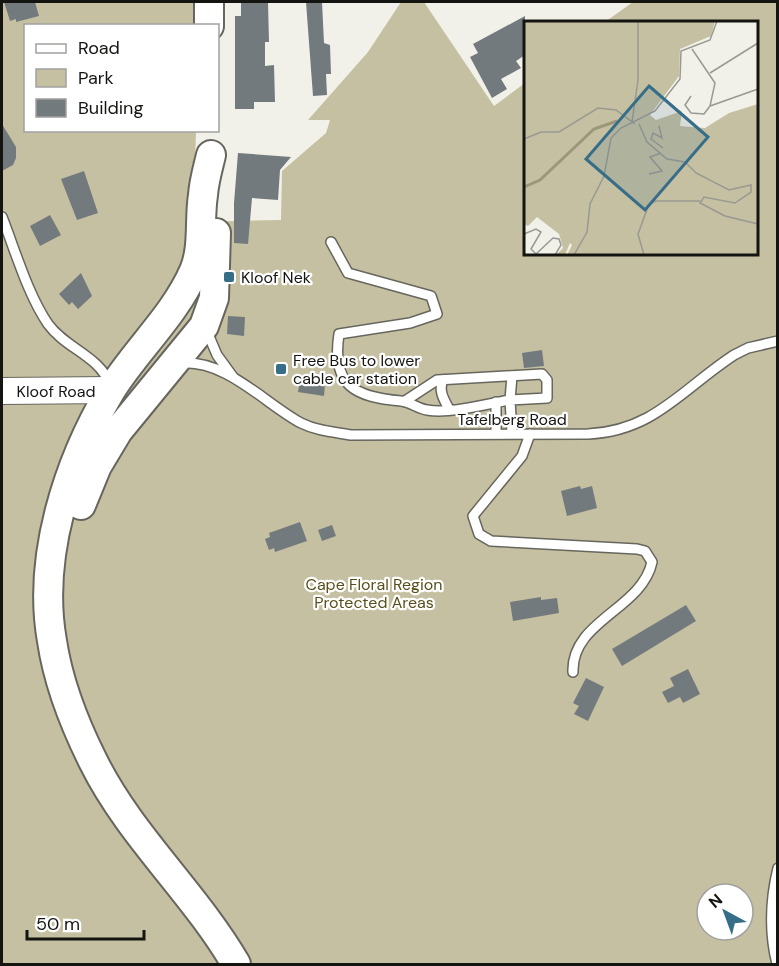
<svg xmlns="http://www.w3.org/2000/svg" width="779" height="966" font-family="'DM Sans',sans-serif">
<style>
.green{fill:#c5c0a1;fill-rule:evenodd}
.building{fill:#727a7e}
.lines{fill:none;stroke-linecap:round;stroke-linejoin:round}
.service-casing{stroke:#67665e;stroke-width:12}
.secondary-casing{stroke:#67665e;stroke-width:28}
.primary-casing{stroke:#67665e;stroke-width:32}
.service{stroke:#fff;stroke-width:9}
.secondary{stroke:#fff;stroke-width:26}
.primary{stroke:#fff;stroke-width:28}
.poi-dot{fill:#366d88;stroke:#fff;stroke-width:2}
.labels{text-anchor:middle;stroke-width:4.5;stroke-linejoin:round;paint-order:stroke}
.poi-label{font-size:16px;fill:#141411;stroke:#fff;text-anchor:start}
.street-label{font-size:16px;fill:#141411;stroke:#fff}
.park-label{font-size:16px;fill:#584f1a;stroke:#fff}
.inset-river{fill:none;stroke:#9c9779;stroke-width:3}
.inset-road{fill:none;stroke:#999993;stroke-width:1.5}
.view{fill:#366d88;fill-opacity:0.15;stroke:#366d88;stroke-width:3}
.inset-edge{fill:none;stroke:#141411;stroke-width:3}
</style>
<rect width="100%" height="100%" fill="#f2f1e9"/>
<path class="green" d="M2 2H194L195 25 26 26V130L196 131 193 222 281 220 282 171 326 133 330 120H308L368 52 401 2H424L494 106 525 83 526 254H756V22H605L633 2H777V964H2ZM707 894H743V930H707Z"/>
<g class="building">
<polygon points="4,2 35,2 39,16 16,22 16,19 10,21"/>
<polygon points="241,2 268,2 269,42 265,42 265,66 274,65 275,102 254,102 254,109 235,109 235,16 241,16"/>
<polygon points="306,2 322,2 324,43 330,45 331,74 326,74 327,95 313,96"/>
<polygon points="525,16 525,55 516,61 521,68 501,79 507,89 492,98 470,57 478,53 473,44"/>
<polygon points="2,124 16,147 16,158 13,165 2,171"/>
<polygon points="238,153 291,157 280,170 278,200 252,198 248,244 234,243 234,203"/>
<polygon points="84,171 98,213 77,220 61,179"/>
<polygon points="50,215 61,235 40,246 30,226"/>
<polygon points="81,273 92,296 78,309 72,302 69,305 59,294"/>
<polygon points="228,316 245,317 244,336 227,334"/>
<polygon points="542,350 544,366 524,368 522,353"/>
<polygon points="300,380 325,384 324,396 298,392"/>
<polygon points="580,486 581,489 592,486 597,508 567,516 561,491"/>
<polygon points="300,522 307,541 275,552 274,548 269,550 265,539 270,537 269,533"/>
<polygon points="332,525 336,536 322,541 318,530"/>
<polygon points="541,597 541,600 557,598 559,613 513,621 510,602"/>
<polygon points="686,605 696,621 622,666 612,649"/>
<polygon points="688,669 700,694 683,703 680,697 668,703 662,692 674,686 670,678"/>
<polygon points="586,678 604,687 588,721 574,714 579,706 573,703"/>
</g>
<g class="lines">
<defs>
<g id="service">
<path d="M2 217C15 250 28 295 48 324 66 349 100 356 110 385"/>
<path d="M331 242 348 273 431 296 437 314 410 323 339 334C331 386 355 397 401 401 411 402 418 409 427 410 451 414 486 404 510 400L512 376"/>
<polyline points="206,329 217,355 233,377"/>
<path d="M181 363C227 360 264 403 301 423 317 431 334 432 351 435L588 434C654 431 682 389 734 355L748 348 778 341"/>
<path d="M443 380C438 390 444 400 449 409"/>
<polyline points="405,401 437,380 542,374 547,380 547,398 510,400 512,433"/>
<polyline points="496,402 496,432"/>
<path d="M530 434 522 456 473 516 479 534 491 541 637 549 645 551 652 562C642 609 571 621 573 672"/>
<path d="M777 964C769 932 770 901 778 868"/>
</g>
<polyline id="secondary" points="2,391 111,390"/>
<g id="primary">
<polyline points="209,2 209,26"/>
<path d="M211 155C208 168 204 181 203 195 199 220 204 247 194 271 175 315 136 350 111 390 68 462 37 557 52 641 58 681 75 725 93 761 130 836 194 892 236 964"/>
<polyline points="81,505 97,466 118,431 204,326 214,298 216,233"/>
</g>
</defs>
<use href="#service" class="service-casing"/>
<use href="#secondary" class="secondary-casing"/>
<use href="#primary" class="primary-casing"/>
<use href="#service" class="service"/>
<use href="#secondary" class="secondary"/>
<use href="#primary" class="primary"/>
</g>
<g class="poi-dot">
<rect x="223" y="271" width="12" height="12" rx="3"/>
<rect x="275" y="363" width="12" height="12" rx="3"/>
</g>
<g class="labels">
<g class="poi-label">
<text x="241" y="283">Kloof Nek</text>
<text x="293" y="366">Free Bus to lower<tspan x="293" dy="18">cable car station</tspan></text>
</g>
<g class="street-label">
<text x="56" y="397">Kloof Road</text>
<text x="512" y="425">Tafelberg Road</text>
</g>
<g class="park-label">
<text x="374" y="590">Cape Floral Region<tspan x="374" dy="18">Protected Areas</tspan></text>
</g>
</g>
<g transform="translate(524 21)">
<rect width="234" height="234" fill="#f2f1e9"/>
<path d="M0 0H191L187 15 156 28 155 55 126 94 132 99 158 90 156 105 181 107 205 92 234 83V234H43L48 224 46 222 41 234H32L39 227 35 213 13 196 4 205 0 203Z" fill="#c5c0a1"/>
<path class="inset-river" d="M0 166 16 159 70 108 93 100"/>
<path class="inset-road" d="M168 28 191 62 186 85 234 68M186 52 234 22M167 75 161 84 167 92 180 93 186 85M108 101 114 59V0M115 103 123 121 143 138 161 141 172 152 205 169 227 164V171L211 182 180 176 176 182 201 195 234 203M135 105 138 117 129 112 127 118 139 127M0 118 17 111H35L74 87 92 89 111 103M125 153 138 150 126 136 137 132M0 213 12 208 17 211 7 228 12 233 29 217 35 218 37 224 31 234M50 234 63 211 66 183 80 155 87 117 97 107 131 90 156 58 157 30 186 19 193 0M120 234 114 213 125 183 132 180H176"/>
<path class="view" d="M125 65 184 116 121 189 62 138Z"/>
<rect width="234" height="234" class="inset-edge"/>
</g>
<rect width="779" height="966" fill="none" stroke="#141411" stroke-width="6"/>
<rect x="24" y="24" width="195" height="108" fill="#ffffff" stroke="#a1a1a0" stroke-width="1.5"/>
<rect x="36" y="44" width="30" height="9" fill="#ffffff" stroke="#a1a1a0" stroke-width="1.5"/>
<text x="78" y="54" font-size="18" fill="#141411">Road</text>
<rect x="36" y="69" width="30" height="18" fill="#c5c0a1" stroke="#a1a1a0" stroke-width="1.5"/>
<text x="78" y="84" font-size="18" fill="#141411">Park</text>
<rect x="36" y="99" width="30" height="18" fill="#727a7e" stroke="#a1a1a0" stroke-width="1.5"/>
<text x="78" y="114" font-size="18" fill="#141411">Building</text>
<g transform="translate(725 912) rotate(319)"><circle r="28" fill="#ffffff" stroke="#a1a1a0" stroke-width="1.5"/>
<path d="M0-4.5L10 22L0 15L-10 22Z" fill="#366d88"/>
<text y="-9" font-size="16" font-weight="bold" text-anchor="middle" fill="#141411">N</text>
</g>
<path d="M27 930v9h117v-9" fill="none" stroke="#141411" stroke-width="3"/>
<text x="36" y="930" font-size="18" fill="#141411" stroke="#ffffff" stroke-width="4.5" paint-order="stroke">50 m</text>
</svg>
